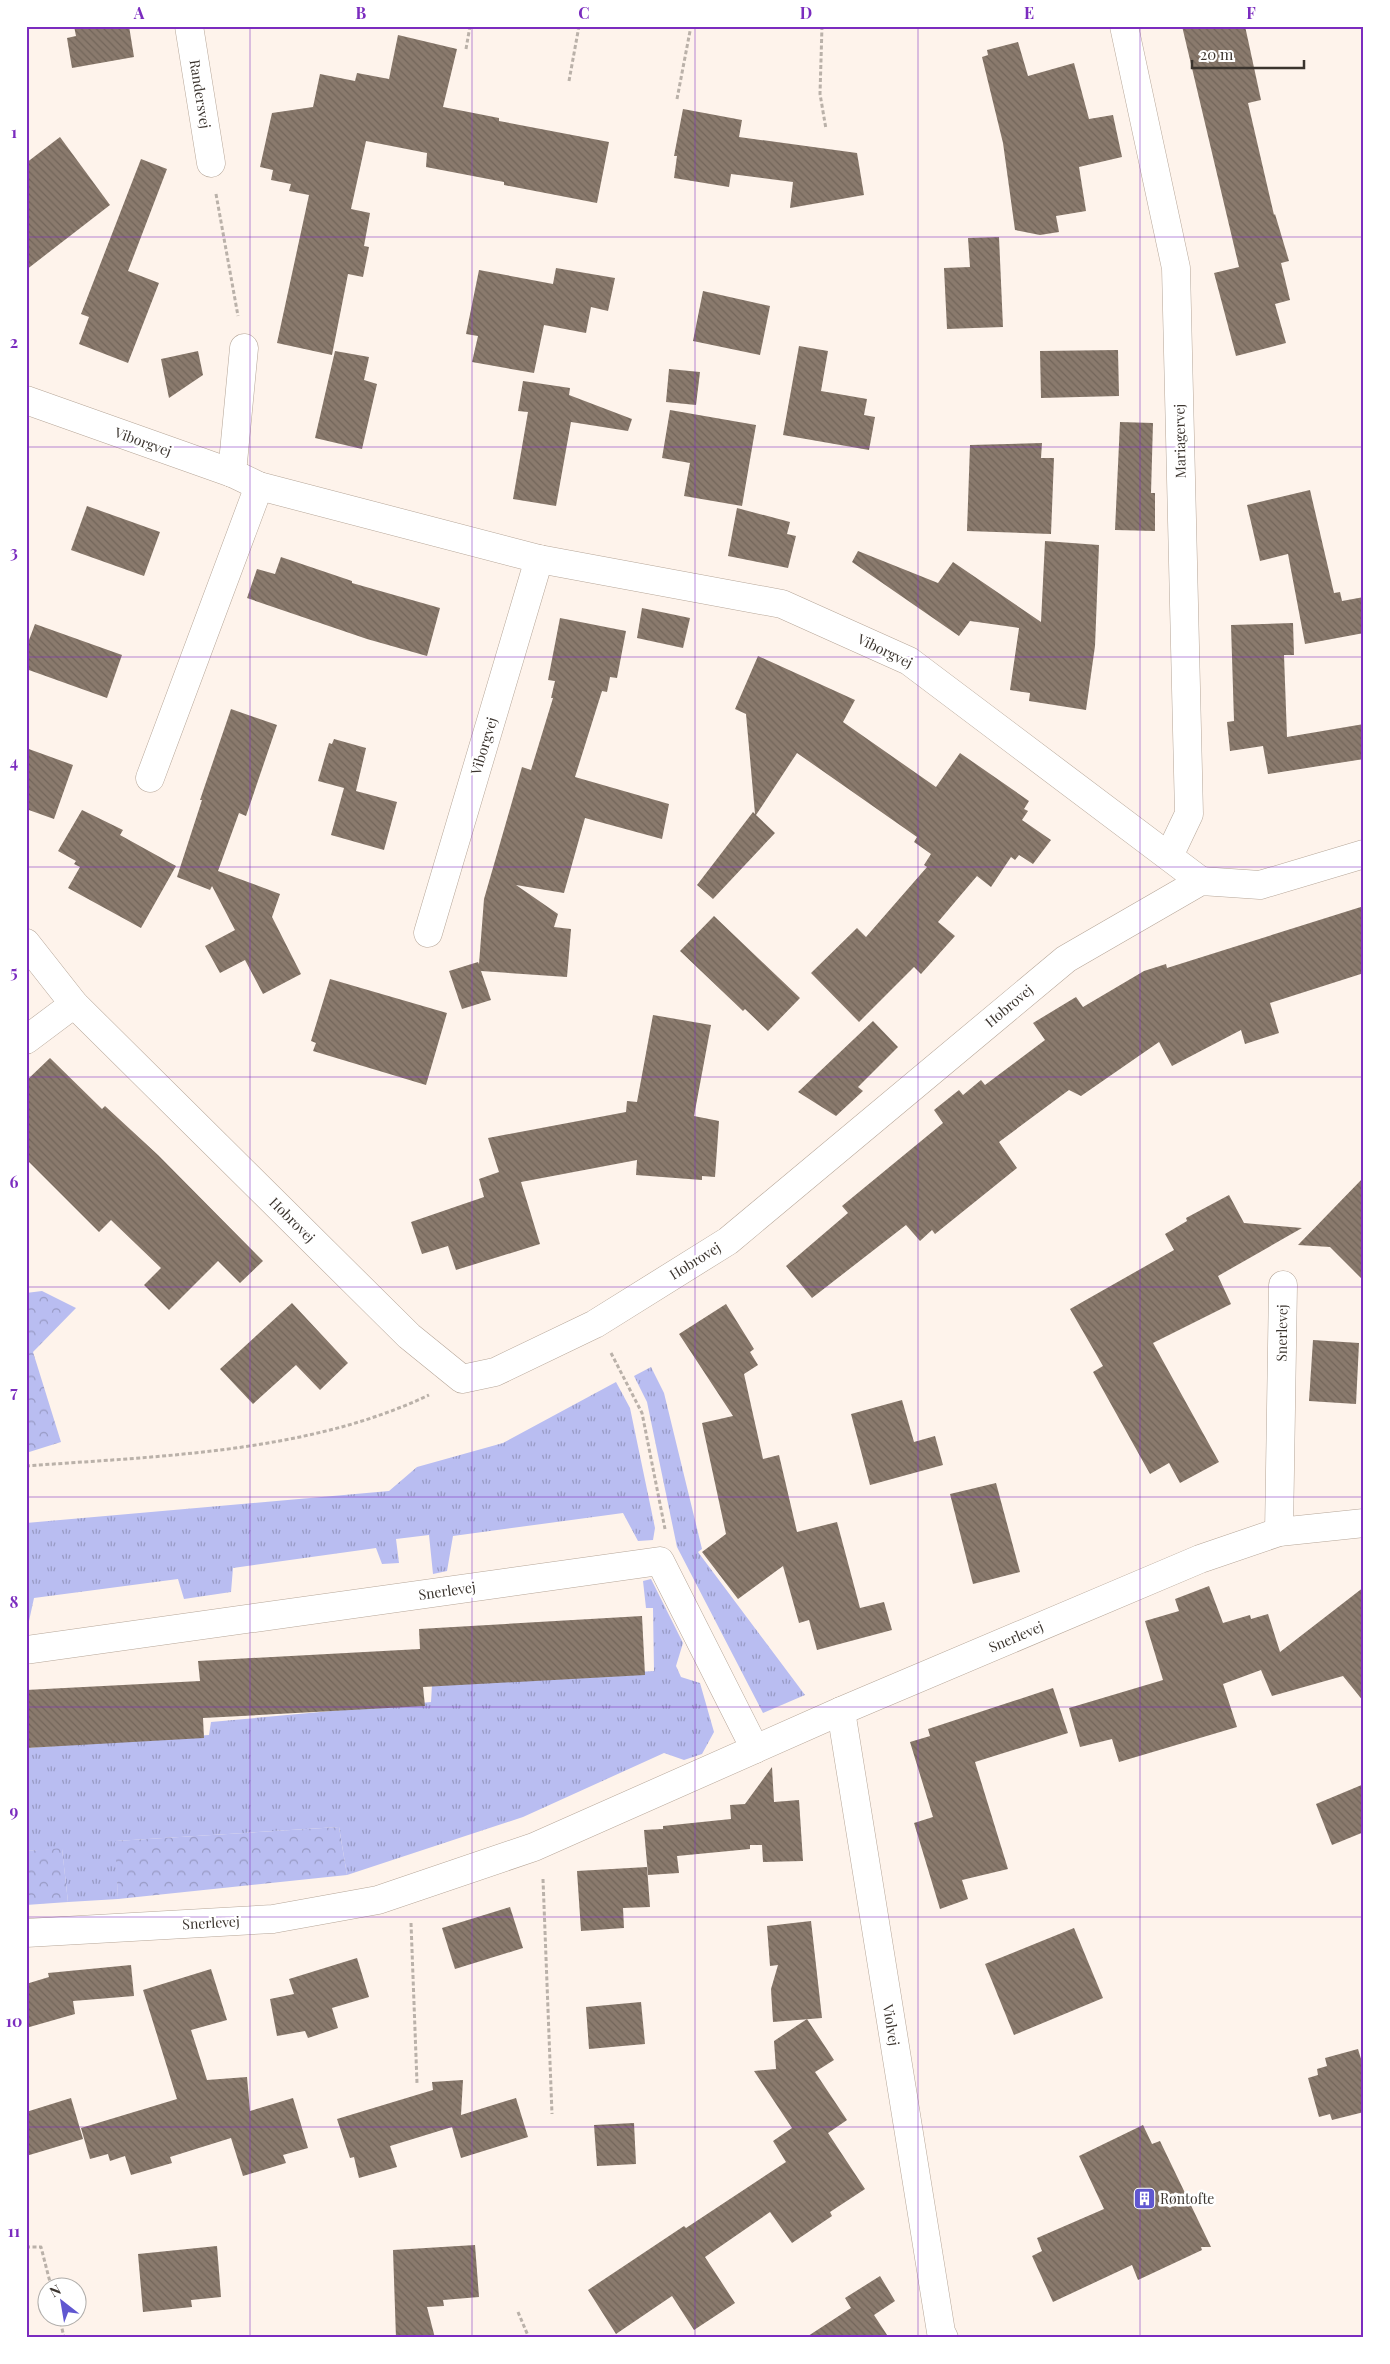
<svg xmlns="http://www.w3.org/2000/svg" width="1390" height="2364" font-family="'Playfair Display',serif">
<style>
.grass{fill:url(#grass-tufts)}
.forest{fill:url(#forest-crowns)}
.building{fill:url(#building-back-hatch)}
.lines{fill:none;stroke-linecap:round;stroke-linejoin:round}
.minor-casing{stroke:#b6a698;stroke-width:29}
.path{stroke:#bab1a9;stroke-width:3;stroke-dasharray:4 2.5;stroke-linecap:butt}
.minor{stroke:#fff;stroke-width:28}
.grid{fill:none;stroke:#7b2cbf;stroke-width:1;stroke-opacity:0.55}
.labels{text-anchor:middle;stroke-width:5;stroke-linejoin:round;paint-order:stroke}
.street-label{font-size:14px;fill:#3b342e;stroke:#fff}
.poi-label{font-size:14px;fill:#3b342e;stroke:#fff;text-anchor:start}
.neatline{fill:none;stroke:#7b2cbf;stroke-width:2}
.grid-label{font-size:16px;text-anchor:middle;font-weight:bold;fill:#7b2cbf}
</style>
<defs>
<pattern id="grass-tufts" width="24" height="20" patternUnits="userSpaceOnUse" patternTransform="scale(1.25)"><rect width="24" height="20" fill="#b9bdf1"/><path d="M3 7l-1-3M5 7V3M7 7l1-3M15 17l-1-3M17 17v-4M19 17l1-3" fill="none" stroke="#989ac4"/></pattern>
<pattern id="forest-crowns" width="20" height="18" patternUnits="userSpaceOnUse" patternTransform="scale(1.25)"><rect width="20" height="18" fill="#b9bdf1"/><path d="M2 6a3 3 0 1 1 6 0M12 15a3 3 0 1 1 6 0" fill="none" stroke="#989ac4"/></pattern>
<pattern id="building-back-hatch" width="6" height="6" patternUnits="userSpaceOnUse" patternTransform="scale(1.25)"><rect width="6" height="6" fill="#8a7a6d"/><path d="M-1 5l2 2M0 0l6 6M5-1l2 2" fill="none" stroke="#72655a"/></pattern>
</defs>
<rect width="100%" height="100%" fill="#fef3eb"/>
<g class="grass">
<polygon points="651,1367 664,1393 702,1549 698,1552 805,1695 763,1713 677,1547 647,1402 634,1376"/>
<polygon points="616,1382 630,1408 655,1528 653,1540 638,1541 623,1513 453,1536 447,1571 433,1574 429,1535 396,1539 399,1563 382,1564 376,1548 233,1568 231,1592 184,1599 178,1579 34,1598 29,1621 26,1621 26,1523 389,1491 417,1467 503,1443"/>
<polygon points="651,1579 683,1643 676,1666 681,1677 700,1683 714,1732 702,1754 684,1760 664,1753 523,1817 347,1875 339,1827 116,1841 118,1899 68,1902 62,1849 26,1851 26,1748 209,1735 211,1722 431,1702 432,1685 654,1671 653,1608 646,1608 643,1581"/>
</g>
<g class="forest">
<polygon points="42,1291 76,1308 33,1352 61,1442 26,1453 26,1293"/>
<polygon points="339,1827 347,1875 118,1899 115,1841"/>
<polygon points="62,1848 68,1902 26,1905 26,1851"/>
</g>
<g class="building">
<polygon points="74,26 129,26 134,57 72,68 67,38 76,36"/>
<polygon points="1182,26 1245,26 1261,100 1248,103 1274,215 1275,214 1289,261 1281,263 1290,300 1275,304 1286,343 1236,356 1214,273 1239,267"/>
<polygon points="398,35 457,49 443,107 499,118 499,121 609,142 597,203 504,185 504,182 426,167 427,153 366,141 351,209 370,213 364,246 369,247 363,277 348,274 332,355 277,343 309,195 289,191 291,184 271,180 273,170 260,167 272,113 313,107 320,74 355,81 357,73 389,79"/>
<polygon points="1018,42 1028,76 1074,63 1089,119 1113,115 1122,157 1079,167 1086,211 1056,216 1059,232 1040,235 1015,230 1003,143 982,57 988,55 987,50"/>
<polygon points="683,109 742,120 739,137 857,153 864,195 790,208 793,182 731,174 729,187 674,178 677,156 674,156"/>
<polygon points="60,137 110,205 26,270 26,163"/>
<polygon points="141,159 167,169 128,271 159,283 128,363 79,344 89,317 81,314"/>
<polygon points="999,237 1003,327 947,329 944,268 970,267 968,238"/>
<polygon points="556,268 615,278 608,311 591,307 586,333 544,325 534,373 472,362 478,336 466,334 479,270 553,284"/>
<polygon points="703,291 770,306 760,355 693,341"/>
<polygon points="799,346 828,351 821,391 867,399 864,415 875,417 869,450 783,435"/>
<polygon points="1118,350 1119,396 1041,398 1040,351"/>
<polygon points="198,351 203,375 169,398 161,359"/>
<polygon points="335,351 369,357 364,380 377,384 362,449 315,438"/>
<polygon points="669,369 700,372 696,405 666,402"/>
<polygon points="523,381 570,388 569,395 632,419 628,431 571,422 556,506 513,499 528,412 518,411"/>
<polygon points="670,410 756,425 742,506 684,496 690,463 662,458"/>
<polygon points="1120,422 1153,423 1151,493 1155,493 1155,531 1115,530"/>
<polygon points="1042,443 1041,458 1054,458 1051,534 967,531 970,445"/>
<polygon points="1310,490 1334,593 1340,592 1342,601 1364,597 1364,633 1305,644 1288,554 1260,561 1247,505"/>
<polygon points="87,506 160,532 144,576 71,550"/>
<polygon points="737,508 790,522 787,534 796,536 788,568 728,556"/>
<polygon points="1045,541 1099,545 1095,646 1086,710 1029,701 1030,693 1010,690 1019,628 970,621 959,636 852,562 858,551 938,583 953,562 1041,622"/>
<polygon points="281,557 352,581 352,583 440,608 427,656 367,639 247,598 257,569 275,574"/>
<polygon points="642,608 690,618 683,648 637,638"/>
<polygon points="560,618 626,631 617,678 610,677 607,692 602,691 575,777 669,804 662,839 585,818 564,893 516,885 558,914 554,927 571,929 567,977 481,971 491,1000 462,1009 449,971 478,962 479,964 484,899 522,767 531,770 553,698 551,698 555,681 548,680"/>
<polygon points="1293,623 1294,655 1284,655 1287,737 1364,724 1364,759 1268,774 1263,746 1230,751 1227,722 1234,721 1231,625"/>
<polygon points="35,624 122,655 107,698 26,669 26,648"/>
<polygon points="758,656 855,700 843,722 936,787 960,753 1029,801 1024,809 1028,811 1022,820 1051,840 1033,864 1019,855 1015,860 1011,857 991,887 977,876 938,922 955,936 921,974 914,967 859,1022 811,973 857,928 866,937 927,867 924,865 931,854 914,842 917,837 797,753 756,815 775,833 713,899 697,885 753,812 755,814 746,714 735,709"/>
<polygon points="231,709 277,725 246,816 239,813 218,871 280,894 272,917 301,974 263,994 245,960 220,973 205,946 235,930 212,886 210,890 177,877 202,800 200,800"/>
<polygon points="334,739 366,748 356,791 397,802 384,850 331,835 344,788 318,781 329,743 332,744"/>
<polygon points="26,748 73,765 54,819 26,809"/>
<polygon points="82,810 123,830 120,835 176,866 141,928 68,888 80,867 74,864 76,861 58,851"/>
<polygon points="1364,906 1364,973 1270,1003 1279,1033 1245,1044 1241,1030 1172,1066 1159,1042 1081,1096 1069,1090 999,1142 1017,1168 935,1234 932,1230 920,1241 906,1225 812,1298 786,1266 848,1213 842,1206 943,1123 934,1110 959,1090 963,1095 981,1080 985,1085 1045,1040 1033,1023 1076,997 1083,1007 1144,971 1166,964 1167,968"/>
<polygon points="714,916 800,998 768,1031 745,1009 743,1011 680,951"/>
<polygon points="330,979 447,1013 426,1085 313,1051 316,1043 311,1041"/>
<polygon points="653,1015 711,1025 694,1116 719,1121 715,1177 702,1176 702,1180 636,1175 637,1160 521,1182 540,1244 456,1270 448,1246 422,1254 411,1222 484,1197 479,1179 499,1172 488,1138 626,1112 627,1101 637,1102"/>
<polygon points="873,1021 898,1047 858,1087 863,1091 836,1116 798,1092"/>
<polygon points="50,1058 102,1109 105,1106 158,1155 263,1261 240,1283 218,1261 169,1310 144,1285 161,1268 111,1220 99,1232 26,1159 26,1081"/>
<polygon points="1364,1177 1364,1281 1330,1247 1298,1245"/>
<polygon points="1229,1195 1244,1223 1302,1228 1218,1276 1231,1304 1153,1343 1219,1462 1180,1483 1169,1463 1150,1474 1093,1372 1103,1366 1070,1309 1174,1250 1165,1234 1187,1221 1186,1218"/>
<polygon points="292,1303 348,1363 320,1390 296,1365 253,1404 220,1369"/>
<polygon points="726,1304 754,1349 750,1352 758,1365 744,1374 763,1459 779,1455 797,1532 837,1522 860,1608 884,1602 892,1630 817,1650 809,1620 799,1623 783,1566 738,1599 702,1552 726,1534 702,1423 733,1416 679,1334"/>
<polygon points="1313,1340 1359,1343 1356,1404 1309,1401"/>
<polygon points="902,1400 914,1442 935,1436 943,1465 870,1485 851,1414"/>
<polygon points="996,1483 1020,1572 973,1584 950,1494"/>
<polygon points="1209,1586 1223,1623 1250,1615 1251,1619 1268,1614 1280,1652 1364,1587 1364,1702 1343,1676 1272,1696 1261,1670 1223,1684 1237,1727 1119,1762 1112,1739 1080,1747 1069,1708 1163,1680 1145,1621 1179,1611 1175,1599"/>
<polygon points="642,1616 645,1675 423,1687 425,1706 203,1718 204,1738 26,1748 26,1690 200,1681 198,1661 420,1649 419,1629"/>
<polygon points="1053,1688 1068,1733 975,1762 1008,1869 962,1880 968,1899 940,1909 914,1823 933,1817 910,1742 930,1736 928,1729"/>
<polygon points="772,1767 774,1802 799,1800 803,1861 763,1862 762,1845 750,1845 750,1849 677,1856 679,1873 648,1875 644,1830 663,1829 663,1826 731,1819 730,1805 745,1804"/>
<polygon points="1364,1784 1364,1832 1332,1845 1316,1804"/>
<polygon points="647,1867 650,1907 623,1908 624,1928 581,1931 577,1871"/>
<polygon points="510,1907 523,1948 455,1969 442,1928"/>
<polygon points="811,1921 822,2018 773,2022 771,1989 778,1965 770,1966 767,1926"/>
<polygon points="1074,1928 1103,1998 1014,2035 985,1964"/>
<polygon points="357,1958 369,1997 332,2008 338,2028 308,2038 305,2031 277,2036 270,1999 294,1994 289,1979"/>
<polygon points="131,1965 134,1996 73,2001 75,2014 26,2028 26,1984 49,1977 48,1973"/>
<polygon points="211,1969 227,2020 191,2030 207,2080 247,2077 250,2111 293,2098 308,2148 283,2155 286,2163 243,2176 231,2138 170,2157 172,2163 131,2175 125,2156 110,2161 108,2154 90,2159 81,2128 177,2099 143,1990"/>
<polygon points="641,2002 645,2044 589,2049 586,2007"/>
<polygon points="807,2019 834,2060 815,2072 847,2120 828,2133 865,2189 830,2212 832,2216 792,2243 770,2212 705,2257 735,2303 694,2330 672,2296 616,2334 588,2290 684,2226 686,2228 786,2162 773,2141 792,2128 754,2071 776,2069 774,2041"/>
<polygon points="1358,2049 1364,2069 1364,2112 1332,2120 1330,2114 1319,2117 1308,2078 1318,2075 1317,2069 1327,2066 1325,2058"/>
<polygon points="463,2080 461,2115 516,2098 528,2137 461,2158 452,2127 390,2146 397,2167 359,2178 354,2157 350,2158 337,2119 433,2090 432,2082"/>
<polygon points="71,2098 83,2139 26,2156 26,2112"/>
<polygon points="634,2123 636,2164 597,2166 594,2125"/>
<polygon points="1143,2125 1152,2144 1160,2141 1211,2247 1201,2247 1202,2250 1138,2280 1132,2265 1053,2302 1032,2256 1042,2251 1037,2238 1104,2209 1079,2156"/>
<polygon points="475,2245 479,2297 443,2300 444,2306 427,2307 435,2338 396,2338 393,2250"/>
<polygon points="217,2246 221,2297 191,2300 192,2307 143,2312 138,2254"/>
<polygon points="880,2276 895,2301 874,2315 889,2338 805,2338 851,2308 845,2298"/>
</g>
<g class="lines">
<defs>
<g id="minor">
<polyline points="189,26 211,163"/>
<polyline points="1124,26 1176,268 1189,814 1169,856"/>
<polyline points="26,400 232,473 259,486 539,559 782,604 909,661 1201,881"/>
<polyline points="232,473 244,348"/>
<polyline points="150,778 259,486"/>
<polyline points="428,933 539,559"/>
<polyline points="26,943 74,1004 409,1336 462,1379 495,1372 595,1324 728,1241 1066,959 1201,881 1260,885 1364,854"/>
<polyline points="26,1040 74,1004"/>
<polyline points="1279,1532 1283,1285"/>
<polyline points="26,1650 660,1561 755,1749"/>
<polyline points="841,1711 941,2332 944,2338"/>
<polyline points="26,1933 273,1919 378,1900 534,1847 841,1711 1200,1559 1279,1532 1364,1523"/>
</g>
</defs>
<use href="#minor" class="minor-casing"/>
<g class="path">
<polyline points="822,26 820,94 826,129"/>
<polyline points="466,49 470,26"/>
<polyline points="569,81 579,26"/>
<polyline points="677,99 691,26"/>
<polyline points="216,194 238,316"/>
<polyline points="611,1353 642,1413 665,1529"/>
<path d="M26 1466C159 1456 307 1453 429 1395"/>
<polyline points="543,1879 552,2114"/>
<polyline points="411,1923 417,2083"/>
<polyline points="26,2247 41,2247 51,2286"/>
<polyline points="518,2312 529,2338"/>
<polyline points="59,2316 64,2337 66,2338"/>
</g>
<use href="#minor" class="minor"/>
</g>
<path class="grid" d="M250 26V2338M472 26V2338M695 26V2338M918 26V2338M1140 26V2338M26 237H1364M26 447H1364M26 657H1364M26 867H1364M26 1077H1364M26 1287H1364M26 1497H1364M26 1707H1364M26 1917H1364M26 2127H1364"/>
<defs>
<symbol id="building-square" viewBox="-11 -11 22 22"><rect x="-9" y="-9" width="18" height="18" rx="4" fill="#6057d0" stroke="#fff"/><path d="M-4-6H4V6H1V3H-1V6H-4ZM-2.5-4.3h1.7v1.8h-1.7ZM.8-4.3h1.7v1.8H.8ZM-2.5-1h1.7V.8h-1.7ZM.8-1h1.7V.8H.8Z" fill="#fff"/></symbol>
</defs>
<g fill-rule="evenodd">
<use href="#building-square" x="1132" y="2186" width="25" height="25"/>
</g>
<g class="labels">
<g class="street-label">
<text transform="translate(200 94) rotate(81)" y="5">Randersvej</text>
<text transform="translate(1180 441) rotate(-91)" y="5">Mariagervej</text>
<text transform="translate(143 442) rotate(20)" y="5">Viborgvej</text>
<text transform="translate(885 651) rotate(26)" y="5">Viborgvej</text>
<text transform="translate(484 746) rotate(-73)" y="5">Viborgvej</text>
<text transform="translate(1009 1006) rotate(-40)" y="5">Hobrovej</text>
<text transform="translate(292 1220) rotate(45)" y="5">Hobrovej</text>
<text transform="translate(695 1261) rotate(-32)" y="5">Hobrovej</text>
<text transform="translate(1282 1333) rotate(-89)" y="5">Snerlevej</text>
<text transform="translate(447 1591) rotate(-8)" y="5">Snerlevej</text>
<text transform="translate(1016 1637) rotate(-23)" y="5">Snerlevej</text>
<text transform="translate(211 1923) rotate(-3)" y="5">Snerlevej</text>
<text transform="translate(891 2025) rotate(81)" y="5">Violvej</text>
</g>
<g class="poi-label">
<text x="1160" y="2204">Røntofte</text>
</g>
</g>
<rect width="1390" height="2364" fill="none" stroke="#ffffff" stroke-width="55"/>
<g transform="translate(62 2302) rotate(329)"><circle r="24" fill="#ffffff" stroke="#b1aeab"/>
<path d="M0-4L9 19L0 12L-9 19Z" fill="#6057d0"/>
<text y="-8" font-size="14" font-weight="bold" text-anchor="middle" fill="#3b342e">N</text>
</g>
<path d="M1192 60v8h112v-8" fill="none" stroke="#3b342e" stroke-width="2.5"/>
<text x="1200" y="60" font-size="15" fill="#3b342e" stroke="#ffffff" stroke-width="4" paint-order="stroke">20 m</text>
<rect x="28" y="28" width="1334" height="2308" class="neatline"/>
<g class="grid-label">
<text x="139" y="19">A</text>
<text x="361" y="19">B</text>
<text x="584" y="19">C</text>
<text x="806" y="19">D</text>
<text x="1029" y="19">E</text>
<text x="1251" y="19">F</text>
<text x="14" y="138">1</text>
<text x="14" y="348">2</text>
<text x="14" y="558">3</text>
<text x="14" y="768">4</text>
<text x="14" y="978">5</text>
<text x="14" y="1188">6</text>
<text x="14" y="1398">7</text>
<text x="14" y="1608">8</text>
<text x="14" y="1817">9</text>
<text x="14" y="2027">10</text>
<text x="14" y="2237">11</text>
</g>
</svg>
